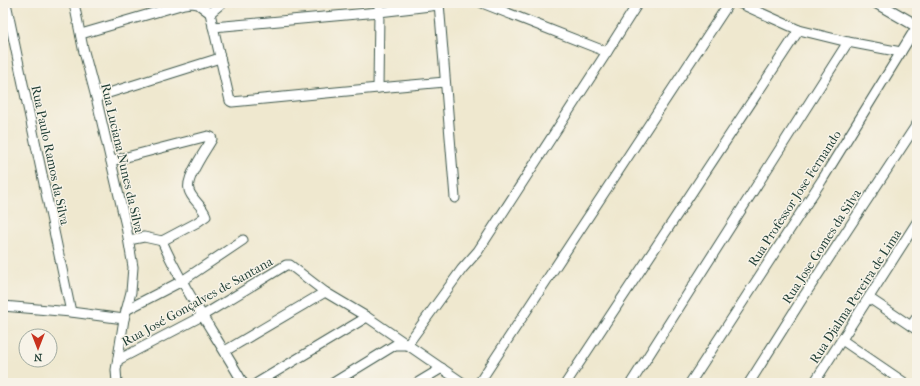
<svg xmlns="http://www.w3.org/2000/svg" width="920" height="386" font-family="'IM FELL French Canon',serif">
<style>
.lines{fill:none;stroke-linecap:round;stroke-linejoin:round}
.minor-casing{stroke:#3e574b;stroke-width:11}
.major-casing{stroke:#3e574b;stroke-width:13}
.minor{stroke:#fff;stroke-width:9}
.major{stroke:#fff;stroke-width:11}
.labels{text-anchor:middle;stroke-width:3;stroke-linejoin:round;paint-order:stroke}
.street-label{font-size:13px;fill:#1f3d34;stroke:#f7f3e8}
</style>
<rect width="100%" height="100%" fill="#f7f3e8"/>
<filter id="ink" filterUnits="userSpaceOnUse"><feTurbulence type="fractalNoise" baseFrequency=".025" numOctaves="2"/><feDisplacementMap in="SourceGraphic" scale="8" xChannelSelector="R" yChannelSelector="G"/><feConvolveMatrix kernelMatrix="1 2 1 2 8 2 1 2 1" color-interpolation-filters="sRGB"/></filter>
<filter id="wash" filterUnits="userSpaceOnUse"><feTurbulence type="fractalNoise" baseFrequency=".012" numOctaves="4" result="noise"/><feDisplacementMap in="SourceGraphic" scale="16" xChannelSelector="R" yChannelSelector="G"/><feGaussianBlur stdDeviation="0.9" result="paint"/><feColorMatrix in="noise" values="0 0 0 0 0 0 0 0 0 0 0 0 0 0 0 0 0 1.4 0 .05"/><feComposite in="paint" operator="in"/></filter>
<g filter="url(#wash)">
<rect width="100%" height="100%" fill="#efe8cf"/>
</g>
<g filter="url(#ink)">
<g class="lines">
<defs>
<g id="minor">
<polyline points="6,3 71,312"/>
<polyline points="74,3 83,48 96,97 126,226 133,267 131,292 124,319 116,370 117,383"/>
<polyline points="192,3 198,4 210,13"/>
<polyline points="222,3 210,13 230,101 232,102 378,88 379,12 439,5"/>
<polyline points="439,3 455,198"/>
<polyline points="482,3 607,52"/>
<polyline points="739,3 799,30 848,42 901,52"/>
<polyline points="213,27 379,12 379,3"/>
<polyline points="81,34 184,4 191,3"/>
<polyline points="378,88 445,82"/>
<polyline points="96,97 220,58"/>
<path d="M111 161 208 136 211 137 212 139C206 150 185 178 189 190 191 199 203 206 206 216L196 223 162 241"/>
<polyline points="129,240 144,237 162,241"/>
<path d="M162 241C184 291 216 335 243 383"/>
<polyline points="869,298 917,330"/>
<polyline points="3,306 71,312 124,319"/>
<polyline points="126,310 182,281 243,240"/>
<polyline points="911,326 917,317"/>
<polyline points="842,340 905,383"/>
<polyline points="407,345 462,269 478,251 607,52 638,3"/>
<polyline points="225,351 325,292"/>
<polyline points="118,360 202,316 286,265 290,265 325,292 367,317 463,383"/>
<polyline points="257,383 367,317"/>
<polyline points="333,383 395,345 407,345"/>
<polyline points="417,383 442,368"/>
<polyline points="479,383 729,3"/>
<polyline points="566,383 799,30"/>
<polyline points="631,383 848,42"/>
<polyline points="690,383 822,180 917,26"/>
<polyline points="749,383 802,299 917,124"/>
<polyline points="814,383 917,222"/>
</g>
<polyline id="major" points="877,3 917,26"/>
</defs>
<use href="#minor" class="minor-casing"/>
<use href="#major" class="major-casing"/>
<use href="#minor" class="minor"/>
<use href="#major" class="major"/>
</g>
</g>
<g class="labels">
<g class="street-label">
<text transform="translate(51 155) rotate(78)" y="5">Rua Paulo Ramos da Silva</text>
<text transform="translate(123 158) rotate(77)" y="5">Rua Luciana Nunes da Silva</text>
<text transform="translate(794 198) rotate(-57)" y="5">Rua Professor Jose Fernando</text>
<text transform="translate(821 246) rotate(-57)" y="5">Rua Jose Gomes da Silva</text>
<text transform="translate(855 296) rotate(-57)" y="5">Rua Djalma Pereira de Lima</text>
<text transform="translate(197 301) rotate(-29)" y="5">Rua José Gonçalves de Santana</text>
</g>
</g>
<rect width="920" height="386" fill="none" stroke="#f7f3e8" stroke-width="16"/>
<g transform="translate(38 348) rotate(180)"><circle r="19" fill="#f7f3e8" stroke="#a1aaa0"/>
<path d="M0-3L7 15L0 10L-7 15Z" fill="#c8321e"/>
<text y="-6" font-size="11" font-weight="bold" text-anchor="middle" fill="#1f3d34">N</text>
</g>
</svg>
